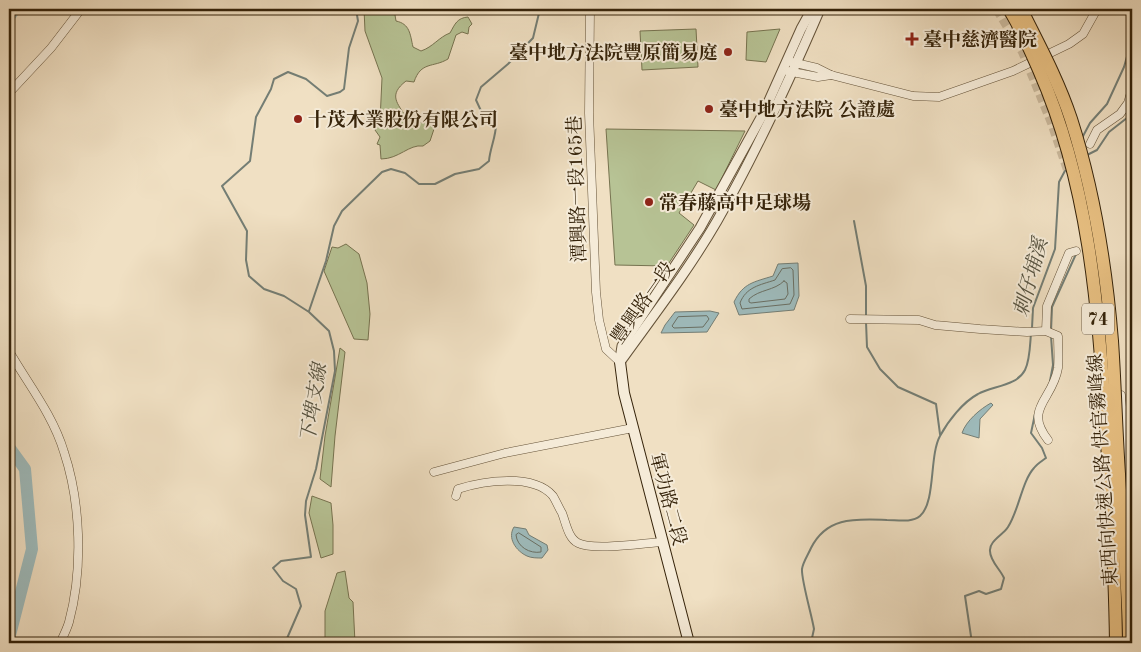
<svg xmlns="http://www.w3.org/2000/svg" width="1141" height="652" font-family="'Old Standard TT','Noto Serif TC',serif">
<style>
.green{fill:#b7c395;stroke:#767350}
.water{fill:#9ebbbc;stroke:#747e75}
.lines{fill:none;stroke-linecap:round;stroke-linejoin:round}
.shore{stroke:#6a6f63;stroke-width:1}
.stream{stroke:#747e75;stroke-width:2}
.river{stroke:#9ebbbc;stroke-width:12}
.minor-tunnel{stroke:#cbba9e;stroke-width:8;stroke-dasharray:8 4;stroke-linecap:butt}
.minor-casing{stroke:#645238;stroke-width:9}
.tertiary-casing{stroke:#645238;stroke-width:11}
.secondary-casing{stroke:#35230a;stroke-width:12}
.minor{stroke:#f5ebd8;stroke-width:8}
.tertiary{stroke:#f5ebd8;stroke-width:9}
.secondary{stroke:#f5ebd8;stroke-width:10}
.trunk-bridge-casing{stroke:#35230a;stroke-width:14;stroke-linecap:butt}
.trunk-bridge{stroke:#e8c082;stroke-width:12}
.poi-dot{fill:#8f2418;stroke:#f5ebd8;stroke-width:2}
.labels{text-anchor:middle;stroke-width:4;stroke-linejoin:round;paint-order:stroke}
.shield{fill:#f5ebd8;stroke:#6f5f48;stroke-width:1}
.shield-label{font-size:18px;font-weight:bold;fill:#35230a}
.poi-label{font-size:19px;font-weight:bold;fill:#35230a;stroke:#f5ebd8;text-anchor:start}
.street-label{font-size:19px;fill:#35230a;stroke:#f5ebd8}
.water-label{font-size:20px;font-style:italic;fill:#54513f;stroke:#f5ebd8}
</style>
<rect width="100%" height="100%" fill="#f0e0c3"/>
<filter id="stains"><feTurbulence type="fractalNoise" baseFrequency=".004" numOctaves="4"/><feColorMatrix values="0 0 0 0 .2 0 0 0 0 .09 0 0 0 0 .02 0 0 0 .5 -.17"/></filter>
<radialGradient id="worn" r=".72"><stop offset=".6" stop-color="#630" stop-opacity="0"/><stop offset="1" stop-color="#630" stop-opacity=".3"/></radialGradient>
<g class="green">
<path d="M364 9H394L396 21C410 24 410 34 413 47L421 51C433 47 439 37 450 33 455 24 457 18 468 17L472 24 469 27 468 34 462 32 456 35 448 59C433 68 421 61 414 82L406 81C388 95 397 103 407 118L411 119 415 122 436 123 430 141 423 146C409 144 399 159 381 159L380 145 377 144 380 137 375 130 380 121 382 78 365 31Z"/>
<polygon points="696,29 698,67 642,70 640,31"/>
<polygon points="780,29 766,62 746,60 747,32"/>
<polygon points="606,129 745,131 716,190 698,181 679,213 694,225 667,266 615,265"/>
<polygon points="346,244 359,254 367,283 370,314 368,340 354,339 324,271 332,247 338,248"/>
<polygon points="340,348 345,352 335,436 331,487 320,479 325,436"/>
<polygon points="312,496 331,503 333,525 333,554 321,558 309,513"/>
<polygon points="345,571 349,598 353,602 355,643 325,643 325,611 337,573"/>
</g>
<g class="water">
<path d="M798 263 799 296 794 310 739 315 734 302C743 283 754 282 773 276L778 264Z"/>
<polygon points="710,311 719,313 707,332 661,333 665,325 675,312"/>
<path d="M991 403 993 405 980 419 979 438 962 433C966 421 980 409 991 403Z"/>
<path d="M514 527 526 529 529 535 547 545 548 550 542 558C537 558 531 558 527 556 516 551 507 538 514 527Z"/>
</g>
<g class="lines">
<g class="shore">
<path d="M791 268 793 270 794 295 790 304 742 309 740 303C746 287 760 285 775 280L782 269Z"/>
<path d="M784 281 787 283 788 294 785 299 751 303 749 302V299C760 289 774 291 784 281Z"/>
<polygon points="707,316 709,319 703,327 674,328 672,326 678,317"/>
<path d="M519 533 541 547V552C530 554 517 547 516 535Z"/>
</g>
<g class="stream">
<polyline points="1082,138 1090,123 1107,104 1124,67 1132,39"/>
<polyline points="1087,155 1097,150 1109,132 1132,114"/>
<polyline points="854,221 866,286 866,318"/>
<path d="M309 311 326 261 334 226 342 211 382 172 391 169 405 173 419 184H435L455 174 479 169 489 161C490 148 496 137 496 124L482 113 476 100 481 87 508 64 533 38 540 9"/>
<polyline points="866,322 867,347 880,369 898,387 936,404 940,434"/>
<polyline points="1032,328 1033,308 1055,249 1059,182 1067,167"/>
<polyline points="1051,331 1052,307 1076,254"/>
<polyline points="1050,381 1053,365 1051,336"/>
<polyline points="285,643 301,606 296,589 283,581 273,568 281,561 311,557 305,515 306,501 316,469 335,371 334,351 329,331 309,312 284,296 264,289 249,276 246,260 247,231 222,186 250,161 256,117 271,89 274,79 288,72 306,79 327,96 340,92 344,89 349,48 358,21 356,9"/>
<path d="M781 643H804L812 638 814 629C812 616 801 579 802 569 803 562 808 555 811 548 827 516 856 519 887 520 897 520 912 523 920 516 936 502 929 456 940 436 948 421 963 402 978 394 992 386 1017 386 1025 370 1030 360 1030 345 1031 333"/>
<path d="M972 643 965 596 979 591 986 594 1001 589 1004 578C1000 569 990 561 990 551 989 541 1003 535 1008 527 1019 510 1022 481 1034 468 1037 464 1042 461 1046 458L1042 448 1031 433 1035 414"/>
</g>
<g class="river">
<polyline points="9,17 15,9"/>
<polyline points="9,447 25,469 32,549 9,639"/>
</g>
<polyline class="minor-tunnel" points="996,9 1022,52 1051,123 1068,173"/>
<defs>
<g id="minor">
<polyline points="590,9 589,113 596,292 599,320 606,349 620,362"/>
<polyline points="787,61 817,68 831,75 913,96 939,97 1013,71 1069,44 1083,34 1097,9"/>
<polyline points="787,71 818,77 831,75"/>
<polyline points="9,93 51,48 81,9"/>
<polyline points="1090,144 1097,130 1120,114 1128,103 1132,89"/>
<path d="M850 319 919 320 935 325 980 329 1027 332 1046 331 1058 336C1058 346 1059 358 1058 368 1053 400 1023 408 1048 440"/>
<polyline points="1046,331 1047,306 1069,253 1076,251"/>
<path d="M9 351C28 384 53 415 64 452 81 503 83 570 69 622 67 629 63 637 60 643"/>
<polyline points="1121,395 1131,512 1131,568"/>
<polyline points="434,472 505,453 633,428"/>
<path d="M456 496 458 489C483 481 533 473 553 496 556 501 559 508 562 513 566 523 568 538 578 543 593 551 644 543 662 542"/>
</g>
<g id="tertiary">
<polyline points="620,359 622,346 700,228 763,114 801,29 812,9"/>
<path d="M620 362C653 316 688 271 717 221 756 153 789 81 820 9"/>
</g>
<polyline id="secondary" points="620,362 624,393 689,643"/>
</defs>
<use href="#minor" class="minor-casing"/>
<use href="#tertiary" class="tertiary-casing"/>
<use href="#secondary" class="secondary-casing"/>
<use href="#minor" class="minor"/>
<use href="#tertiary" class="tertiary"/>
<use href="#secondary" class="secondary"/>
<defs>
<g id="trunk-bridge">
<path d="M1009 9C1021 28 1030 49 1039 70 1089 184 1098 305 1106 428 1111 500 1115 571 1116 643"/>
<path d="M1021 9C1039 45 1058 80 1071 119 1094 191 1106 266 1112 341 1115 385 1116 429 1119 474 1122 530 1129 587 1129 643"/>
</g>
</defs>
<use href="#trunk-bridge" class="trunk-bridge-casing"/>
<use href="#trunk-bridge" class="trunk-bridge"/>
</g>
<g class="poi-dot">
<path d="M909.5 31.5h5v5h5v5h-5v5h-5v-5h-5v-5h5z"/>
<circle cx="728" cy="52" r="5"/>
<circle cx="709" cy="109" r="5"/>
<circle cx="298" cy="119" r="5"/>
<circle cx="649" cy="202" r="5"/>
</g>
<g class="labels">
<rect class="shield" x="1082" y="303.5" width="32" height="31" rx="4"/>
<g class="shield-label">
<text x="1098" y="325">74</text>
</g>
<g class="poi-label">
<text x="923" y="46">臺中慈濟醫院</text>
<text x="718" y="59" text-anchor="end">臺中地方法院豐原簡易庭</text>
<text x="719" y="116">臺中地方法院 公證處</text>
<text x="308" y="126">十茂木業股份有限公司</text>
<text x="659" y="209">常春藤高中足球場</text>
</g>
<g class="street-label">
<text transform="translate(576 189) rotate(-92)" y="7">潭興路一段165巷</text>
<text transform="translate(642 302) rotate(-55)" y="7">豐興路一段</text>
<text transform="translate(1102 470) rotate(-94)" y="7">東西向快速公路 快官霧峰線</text>
<text transform="translate(669 499) rotate(75)" y="7">軍功路二段</text>
</g>
<g class="water-label">
<text transform="translate(1030 277) rotate(-75)" y="7">刺仔埔溪</text>
<text transform="translate(313 403) rotate(-81)" y="7">下埤支線</text>
</g>
</g>
<rect width="1141" height="652" fill="none" stroke="#f0e0c3" stroke-width="30"/>
<rect x="10" y="10" width="1121" height="632" fill="none" stroke="#35230a" stroke-width="2.5"/>
<rect x="15" y="15" width="1111" height="622" fill="none" stroke="#35230a"/>
<rect width="100%" height="100%" filter="url(#stains)"/>
<rect width="100%" height="100%" fill="url(#worn)"/>
</svg>
